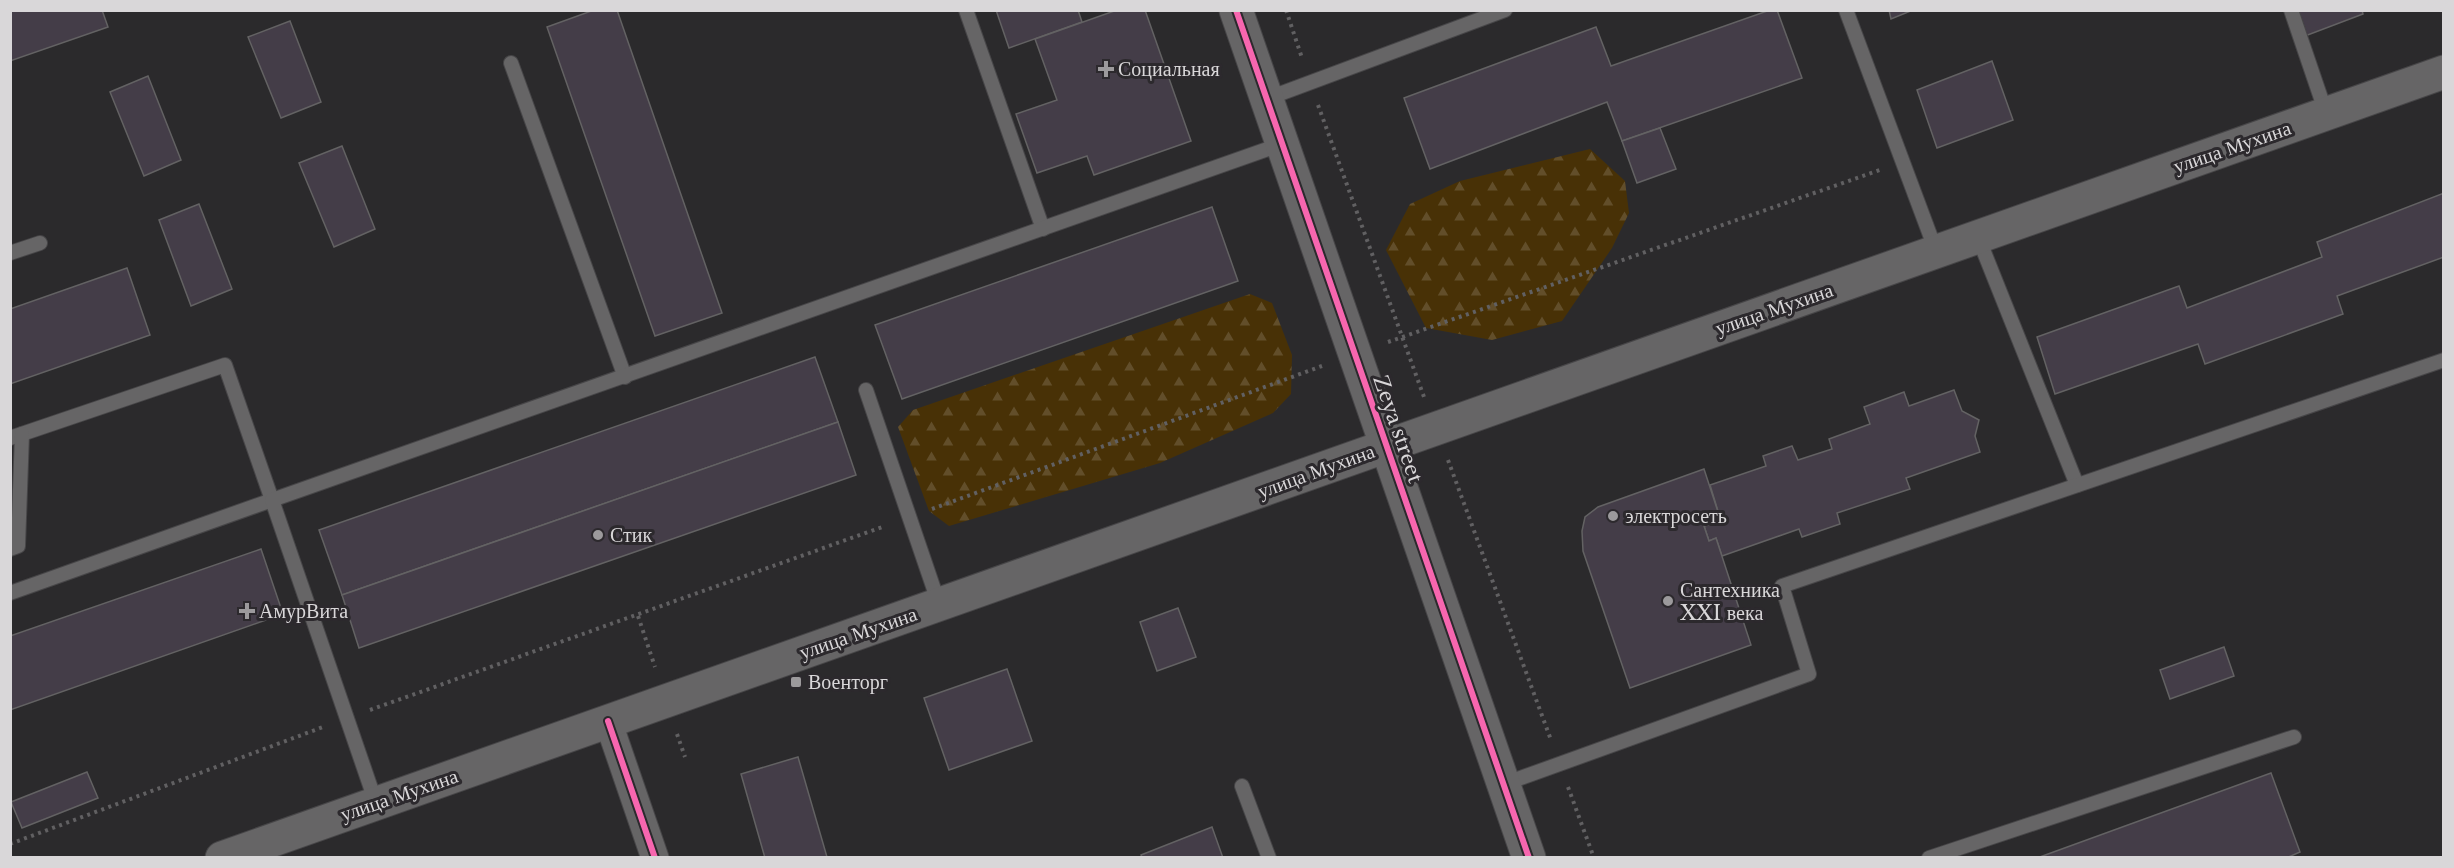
<svg xmlns="http://www.w3.org/2000/svg" width="2454" height="868" font-family="'Libre Baskerville',serif">
<style>
.forest{fill:url(#forest-firs)}
.building{fill:#443d48;stroke:#636263;stroke-width:1.5}
.lines{fill:none;stroke-linecap:round;stroke-linejoin:round}
.lane-casing{stroke:#474648;stroke-width:16}
.street-casing{stroke:#474648;stroke-width:29}
.secondary-casing{stroke:#474648;stroke-width:35}
.path{stroke:#616062;stroke-width:4;stroke-dasharray:3 4.5;stroke-linecap:butt}
.lane{stroke:#666566;stroke-width:14}
.street{stroke:#666566;stroke-width:27}
.secondary{stroke:#666566;stroke-width:33}
.cycleway-casing{stroke:#2c292d;stroke-width:10}
.cycleway{stroke:#f766af;stroke-width:6}
.poi-dot{fill:#9c9a9c;stroke:#2c292d;stroke-width:2}
.labels{text-anchor:middle;stroke-width:6;stroke-linejoin:round;paint-order:stroke}
.poi-label{font-size:20px;fill:#d9d7d9;stroke:#2c292d;text-anchor:start}
.street-label{font-size:20px;fill:#d9d7d9;stroke:#2c292d}
</style>
<defs>
<pattern id="forest-firs" width="22" height="20" patternUnits="userSpaceOnUse" patternTransform="scale(1.5)"><rect width="22" height="20" fill="#483106"/><path d="M5 1l3.5 6h-7zM16 11l3.5 6h-7z" fill="#624e2a"/></pattern>
</defs>
<rect width="100%" height="100%" fill="#2b2a2c"/>
<g class="forest">
<polygon points="1590,149 1625,181 1629,213 1612,248 1562,321 1492,340 1426,328 1386,250 1410,204 1460,181"/>
<polygon points="1250,294 1272,303 1292,355 1291,394 1273,413 1160,463 949,526 929,511 898,427 913,410"/>
</g>
<g class="building">
<polygon points="10,10 102,10 108,27 10,61"/>
<polygon points="594,10 617,10 722,313 655,336 547,27"/>
<polygon points="996,10 1078,10 1082,22 1009,48"/>
<polygon points="1117,10 1145,10 1191,141 1094,175 1087,156 1037,173 1016,114 1057,100 1035,39"/>
<polygon points="1770,10 1777,10 1802,78 1622,141 1607,102 1430,169 1404,98 1596,27 1611,66"/>
<polygon points="1889,10 1913,10 1891,19"/>
<polygon points="2296,10 2362,10 2363,14 2305,36"/>
<polygon points="290,21 321,102 281,118 248,37"/>
<polygon points="1992,61 2013,120 1937,148 1917,90"/>
<polygon points="148,76 181,160 144,176 110,92"/>
<polygon points="1660,128 1676,169 1637,183 1622,141"/>
<polygon points="342,146 375,229 334,247 299,163"/>
<polygon points="2444,193 2444,257 2337,296 2343,314 2205,364 2198,344 2055,394 2037,337 2179,286 2187,308 2322,257 2317,242"/>
<polygon points="199,204 232,289 191,306 159,220"/>
<polygon points="1212,207 1238,281 902,399 875,325"/>
<polygon points="127,268 150,335 10,384 10,309"/>
<polygon points="815,357 838,422 342,595 319,530"/>
<polygon points="1954,390 1962,411 1979,420 1975,436 1980,452 1906,478 1910,489 1837,513 1840,524 1802,537 1799,529 1722,556 1716,538 1709,541 1704,526 1721,521 1710,485 1766,466 1763,456 1792,446 1798,460 1832,449 1829,439 1870,424 1864,407 1904,392 1909,406"/>
<polygon points="838,422 856,475 359,648 342,595"/>
<polygon points="1704,469 1721,521 1704,526 1709,541 1716,538 1751,645 1630,688 1583,551 1582,531 1585,517 1598,507"/>
<polygon points="261,549 283,614 10,710 10,636"/>
<polygon points="1178,608 1196,657 1157,671 1140,622"/>
<polygon points="2224,647 2234,676 2170,699 2160,670"/>
<polygon points="1007,669 1032,741 949,770 924,698"/>
<polygon points="798,757 827,857 765,858 741,774"/>
<polygon points="87,772 98,798 22,828 11,802"/>
<polygon points="2271,773 2300,852 2286,858 2037,858"/>
<polygon points="1212,827 1223,858 1142,858 1141,855"/>
</g>
<g class="lines">
<defs>
<g id="lane">
<polyline points="966,10 1043,229"/>
<polyline points="1846,10 1936,251"/>
<polyline points="2291,10 2326,113"/>
<polyline points="511,63 625,377"/>
<polyline points="1266,99 1505,10"/>
<polyline points="1978,237 2077,485"/>
<polyline points="10,253 40,243"/>
<polyline points="866,390 939,604"/>
<polyline points="10,438 225,365 272,500 10,593"/>
<polyline points="10,549 18,546 22,434"/>
<polyline points="1504,784 1809,674 1782,586 2444,360"/>
<polyline points="1242,786 1269,858"/>
<polyline points="376,803 272,500 1282,144"/>
<polyline points="1929,858 2294,737"/>
</g>
<polyline id="street" points="608,721 655,858"/>
<g id="secondary">
<polyline points="1236,10 1529,858"/>
<polyline points="222,858 2444,72"/>
</g>
</defs>
<use href="#lane" class="lane-casing"/>
<use href="#street" class="street-casing"/>
<use href="#secondary" class="secondary-casing"/>
<g class="path">
<polyline points="1286,10 1302,58"/>
<polyline points="1318,105 1424,397"/>
<polyline points="1388,342 1880,170"/>
<polyline points="1448,460 1551,740"/>
<polyline points="932,509 1322,366"/>
<polyline points="638,616 655,667"/>
<polyline points="370,710 885,526"/>
<polyline points="677,734 685,757"/>
<polyline points="1568,787 1594,858"/>
<polyline points="10,844 323,727"/>
</g>
<use href="#lane" class="lane"/>
<use href="#street" class="street"/>
<use href="#secondary" class="secondary"/>
<defs>
<g id="cycleway">
<polyline points="1236,10 1529,858"/>
<polyline points="608,721 655,858"/>
</g>
</defs>
<use href="#cycleway" class="cycleway-casing"/>
<use href="#cycleway" class="cycleway"/>
</g>
<g class="poi-dot">
<path d="M1103 60h6v6h6v6h-6v6h-6v-6h-6v-6h6z"/>
<circle cx="1613" cy="516" r="6"/>
<circle cx="598" cy="535" r="6"/>
<circle cx="1668" cy="601" r="6"/>
<path d="M244 602h6v6h6v6h-6v6h-6v-6h-6v-6h6z"/>
<rect x="790" y="676" width="12" height="12" rx="3"/>
</g>
<g class="labels">
<g class="poi-label">
<text x="1118" y="76">Социальная</text>
<text x="1625" y="523">электросеть</text>
<text x="610" y="542">Стик</text>
<text x="1680" y="597">Сантехника<tspan x="1680" dy="23">XXI века</tspan></text>
<text x="259" y="618">АмурВита</text>
<text x="808" y="689">Военторг</text>
</g>
<g class="street-label">
<text transform="translate(2232 147) rotate(-19)" y="7">улица Мухина</text>
<text transform="translate(1774 309) rotate(-19)" y="7">улица Мухина</text>
<text transform="translate(1398 429) rotate(71)" y="7">Zeya street</text>
<text transform="translate(1316 471) rotate(-20)" y="7">улица Мухина</text>
<text transform="translate(858 633) rotate(-19)" y="7">улица Мухина</text>
<text transform="translate(399 795) rotate(-19)" y="7">улица Мухина</text>
</g>
</g>
<rect width="2454" height="868" fill="none" stroke="#d9d7d9" stroke-width="24"/>
</svg>
